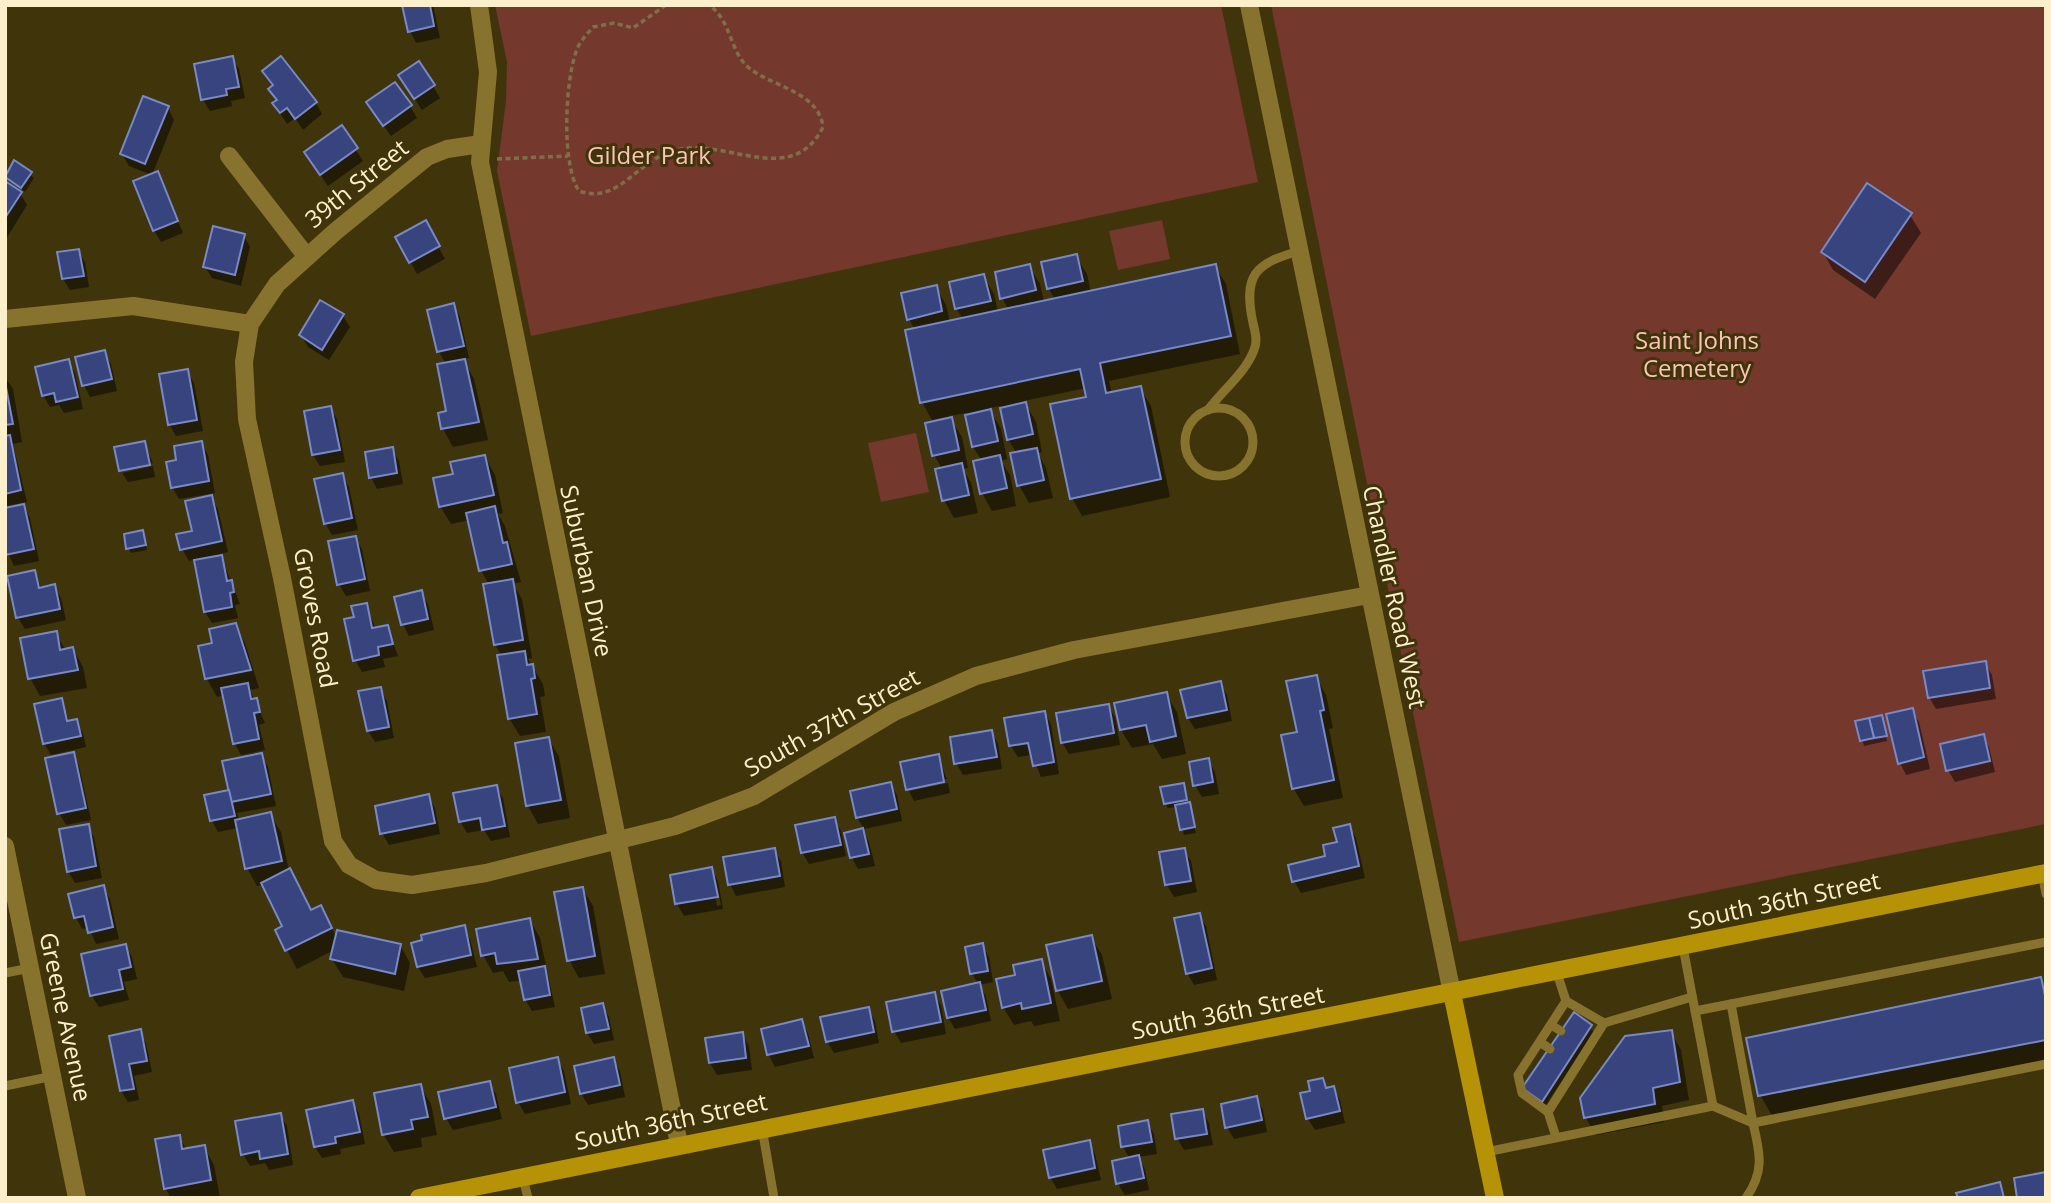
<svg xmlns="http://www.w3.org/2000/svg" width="2051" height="1203" font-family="'Open Sans',sans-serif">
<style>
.green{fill:#75382d}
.shadow{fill:#0007;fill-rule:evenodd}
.building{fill:#37447d;stroke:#7789c8;stroke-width:2}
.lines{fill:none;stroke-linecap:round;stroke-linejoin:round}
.path{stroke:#7d7049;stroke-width:3.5;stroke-dasharray:5 3.5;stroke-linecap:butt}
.service{stroke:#87722e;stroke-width:9}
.minor{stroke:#87722e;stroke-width:18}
.secondary{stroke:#b59206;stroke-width:18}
.labels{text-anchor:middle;stroke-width:6;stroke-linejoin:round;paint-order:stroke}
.park-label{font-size:24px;fill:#fcc3b7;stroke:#40340b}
.street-label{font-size:24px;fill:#fcefcc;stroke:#40340b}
</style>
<rect width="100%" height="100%" fill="#40340b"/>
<g class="green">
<polygon points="495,5 1221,5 1258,182 531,336 497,171 506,101 507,62"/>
<polygon points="1271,5 2046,5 2046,824 1459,942"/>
<polygon points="1162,220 1170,259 1118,270 1109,231"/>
<polygon points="916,433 929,492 881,502 868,443"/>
</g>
<g class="shadow">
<polygon points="404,5 433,5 440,38 416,43 410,31"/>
<polygon points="232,58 239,69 245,98 231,101 232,106 210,111 203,100"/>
<polygon points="419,63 440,98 422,110 407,87"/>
<polygon points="264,71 316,103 322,114 303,130 295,118 287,124 274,104 277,101 271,89 274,87"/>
<polygon points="410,106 417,118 391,136 375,114"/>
<polygon points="168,108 174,120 152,175 129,166 122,154"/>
<polygon points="341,127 363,161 328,186 313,164"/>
<polygon points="14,162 34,178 25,192 5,176"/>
<polygon points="157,173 183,233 161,242 154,230"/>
<polygon points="5,183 20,193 27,205 6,239"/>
<polygon points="1910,215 1921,233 1875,299 1833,270 1823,252"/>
<polygon points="425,222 445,259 417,274 397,237"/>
<polygon points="244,236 250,247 241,286 212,278 205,267"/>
<polygon points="78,251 85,262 89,287 70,290 63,279"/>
<polygon points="1076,256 1087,274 1091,293 1215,266 1226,284 1240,354 1109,381 1112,394 1140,388 1151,406 1170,497 1082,516 1072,498 1088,398 1086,388 1024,401 1036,422 1042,452 1038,453 1046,468 1053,498 1029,503 1019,485 1017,454 1008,439 1001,406 989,408 1001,429 1007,459 1001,461 1010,475 1016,506 992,511 982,493 982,461 973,447 966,413 949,416 962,437 968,468 963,469 971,483 978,513 954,518 944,500 942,469 934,455 946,417 932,420 922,402 915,330 909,319 936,287 946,305 950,322 963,319 956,308 983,276 994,294 998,312 1009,310 1002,298 1029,266 1040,284 1044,302 1055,300 1049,289"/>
<polygon points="453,305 460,317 469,358 463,359 474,379 488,440 453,447 443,429 448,412 446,364 439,352 429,311"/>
<polygon points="343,316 350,327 329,360 308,347 301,335"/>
<polygon points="104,352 111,364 117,391 90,397 84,385"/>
<polygon points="68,361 75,373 83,409 64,413 59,405 50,407 43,395"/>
<polygon points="187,371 194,383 203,431 176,436 169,424"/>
<polygon points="5,377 13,389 22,442 13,444 27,502 5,506"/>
<polygon points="330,407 337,419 345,462 320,466 313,455"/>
<polygon points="144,443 153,463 122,469 122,473 153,466 155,477 128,482 121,471 116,448"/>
<polygon points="201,443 208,455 215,493 179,499 172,487 178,462"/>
<polygon points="392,449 399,461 403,484 377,489 371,477"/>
<polygon points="485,457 495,475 503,513 498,514 505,526 521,582 513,584 522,599 532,658 528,659 543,684 545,696 540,697 546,732 520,736 509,718 502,656 495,645 489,585 481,570 470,520 451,524 440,506 455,476"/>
<polygon points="342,475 349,487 358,530 332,535 325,523"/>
<polygon points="211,497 218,509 228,552 220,554 240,604 235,605 238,618 212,623 205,612 195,559 189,561 182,549"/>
<polygon points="24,506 30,518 39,561 14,566 5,547"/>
<polygon points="142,532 147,550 131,553 128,548"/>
<polygon points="355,538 362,549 370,591 346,596 339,584"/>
<polygon points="34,572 42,589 54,586 61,598 66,620 25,629 18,618 9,578"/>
<polygon points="421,592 428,604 434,630 409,636 403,624"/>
<polygon points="366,605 376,629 387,627 398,656 383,659 385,667 362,672 355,660 356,618"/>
<polygon points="235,625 245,643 259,688 250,690 265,723 259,725 265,750 241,755 235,744 225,695 217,697 207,679"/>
<polygon points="56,633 66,651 73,649 83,667 87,688 40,696 30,678"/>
<polygon points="1985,663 1992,675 1996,699 1936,709 1929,697"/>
<polygon points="1316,677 1326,695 1333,728 1329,729 1343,798 1304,806 1293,788 1299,733"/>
<polygon points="1220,683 1227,695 1232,721 1195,729 1188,718"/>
<polygon points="380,689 387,701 394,738 375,742 368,731"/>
<polygon points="1166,694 1177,712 1186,754 1162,759 1153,744 1132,748 1121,730 1116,705"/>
<polygon points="61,700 70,723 76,721 83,733 86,747 51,755 44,743"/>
<polygon points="1108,706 1115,717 1120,745 1069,754 1062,742"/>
<polygon points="1912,710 1919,722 1930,769 1906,775 1900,763"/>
<polygon points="1044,712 1051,724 1059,774 1041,777 1032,755 1018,757 1011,746"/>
<polygon points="1882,717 1887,741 1864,746 1858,722"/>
<polygon points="991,732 998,743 1002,769 963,775 956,763"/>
<polygon points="1983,736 1989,747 1995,772 1955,782 1948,770"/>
<polygon points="549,739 559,757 570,818 538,824 528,806 517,744"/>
<polygon points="73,754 79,766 91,820 66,825 59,813"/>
<polygon points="261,755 268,767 276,806 237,813 239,821 270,814 281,832 289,871 312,912 321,908 337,938 400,945 410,963 404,991 343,977 332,959 334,950 297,969 277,931 285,927 264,885 257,886 247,868 238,828 218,832 212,821 230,791"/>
<polygon points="938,756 947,779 909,787 909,791 948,783 950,793 914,801 908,789 902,764"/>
<polygon points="1208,760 1215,772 1219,794 1202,797 1195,785"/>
<polygon points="890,784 897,795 902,821 864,829 857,817"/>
<polygon points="1183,785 1196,833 1184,835 1177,807 1168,808 1165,803"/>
<polygon points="496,787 503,798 510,837 491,841 484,830 467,833 460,821"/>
<polygon points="428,796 435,808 440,834 389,845 382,833"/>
<polygon points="834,819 841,831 846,856 809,864 802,852"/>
<polygon points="88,826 94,837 102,878 75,883 68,871"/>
<polygon points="1349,826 1356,838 1365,878 1301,893 1294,881 1327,858"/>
<polygon points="863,830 869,842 875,866 858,869 852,858 846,834"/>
<polygon points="774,850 781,861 785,887 736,896 730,884"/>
<polygon points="1184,850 1191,861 1197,892 1174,897 1167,885 1162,854"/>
<path d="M712 869 718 881 723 909 684 916 677 904 672 876ZM713 880H716L721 905 717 906Z"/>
<polygon points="103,887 110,899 119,939 96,944 89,928 82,929 76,918"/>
<polygon points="582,888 593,906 605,974 579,978 569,960"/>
<polygon points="1199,915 1206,926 1217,980 1194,985 1187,973"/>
<polygon points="530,920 540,938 555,1007 532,1011 525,999 522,980 509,982 503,971 493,973 483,955"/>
<polygon points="464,927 470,939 477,967 425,978 418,967"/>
<polygon points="1091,937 1102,955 1112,999 1068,1009 1058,991"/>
<polygon points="982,945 989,957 993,982 979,985 986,996 991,1021 955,1029 948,1017 978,984 972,973"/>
<polygon points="125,946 132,957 137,979 124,982 129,1000 99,1007 92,996 83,955"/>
<polygon points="1041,961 1051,979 1060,1021 1034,1026 1031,1021 1014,1025 1003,1007 1017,976"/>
<polygon points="2040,979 2046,988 2046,1067 1774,1119 1760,1095"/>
<polygon points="934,994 941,1005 946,1034 901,1043 894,1031"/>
<polygon points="602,1005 609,1017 614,1040 594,1044 587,1033 583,1009"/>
<polygon points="868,1009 875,1021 879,1043 834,1053 827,1041"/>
<polygon points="1575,1015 1594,1032 1545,1106 1528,1093"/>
<polygon points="802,1021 808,1033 814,1058 775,1067 769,1055 763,1030"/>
<polygon points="140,1031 146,1043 152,1072 134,1076 139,1100 128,1102 121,1091 111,1037"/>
<polygon points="1671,1032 1681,1050 1689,1100 1662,1106 1664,1122 1596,1135 1585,1117"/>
<polygon points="742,1034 749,1046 752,1070 717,1075 710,1063 707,1039"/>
<polygon points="557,1059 564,1071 571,1104 525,1114 518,1102"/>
<polygon points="613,1059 620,1071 625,1097 588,1105 581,1093"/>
<polygon points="1322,1080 1328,1089 1333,1088 1340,1100 1345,1123 1315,1130 1308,1119 1303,1095 1312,1092"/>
<polygon points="489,1083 496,1094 502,1119 453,1130 446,1118"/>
<polygon points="420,1086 431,1104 437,1135 421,1138 422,1147 394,1152 383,1134"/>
<polygon points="1256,1098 1263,1110 1267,1132 1234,1139 1227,1127"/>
<polygon points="352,1102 359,1113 365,1144 340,1149 341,1154 322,1158 315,1147 308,1111"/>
<polygon points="1202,1111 1209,1123 1213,1145 1184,1150 1177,1138"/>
<polygon points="280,1115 287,1126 293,1165 269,1170 265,1163 250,1166 243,1154"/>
<polygon points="1147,1122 1154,1134 1157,1154 1138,1157 1145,1169 1149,1190 1125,1195 1118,1184 1130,1159 1123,1147"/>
<polygon points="179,1137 187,1150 204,1147 214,1165 220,1198 171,1198 165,1188"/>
<polygon points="1089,1142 1095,1154 1101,1180 1057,1189 1050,1177"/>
</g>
<g class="building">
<polygon points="402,5 430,5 434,26 408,32"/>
<polygon points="233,56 239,87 226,89 227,95 201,100 194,64"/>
<polygon points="281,56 317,102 295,119 287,108 280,113 272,103 277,100 268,89 273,85 262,71"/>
<polygon points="419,61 435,85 414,99 398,75"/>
<polygon points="395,82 412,105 383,126 366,102"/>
<polygon points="143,96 169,106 145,164 120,154"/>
<polygon points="342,125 358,148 320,175 304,152"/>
<polygon points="14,160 32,172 21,188 5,177"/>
<polygon points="158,171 178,221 153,231 133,181"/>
<polygon points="5,181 22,192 5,218"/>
<polygon points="1867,183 1912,213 1865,282 1821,252"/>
<polygon points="426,220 440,246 409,263 395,237"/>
<polygon points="213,226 245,234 235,275 203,267"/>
<polygon points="79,249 84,276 62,279 57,252"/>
<polygon points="1077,254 1083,281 1047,289 1041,262"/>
<polygon points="1030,264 1036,290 1000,299 995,272"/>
<polygon points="1216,264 1231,336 1100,363 1106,393 1141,386 1161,479 1070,499 1050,404 1086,397 1080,369 920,403 905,330"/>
<polygon points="984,274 991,301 955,309 949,282"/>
<polygon points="937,285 942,311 907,320 901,293"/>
<polygon points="320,300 344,314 322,350 299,335"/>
<polygon points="454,303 464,346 437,352 427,310"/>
<polygon points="105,350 112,379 82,386 75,357"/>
<polygon points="69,359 78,397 56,402 54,393 42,396 35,367"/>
<polygon points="465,359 479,422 441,429 438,413 446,411 437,364"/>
<polygon points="188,369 197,420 168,425 159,374"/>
<polygon points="5,382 13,424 5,425"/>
<polygon points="1026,402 1033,434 1007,440 1000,408"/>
<polygon points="331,406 340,450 312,455 304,411"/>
<polygon points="991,409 998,441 972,447 965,415"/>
<polygon points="952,417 959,450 932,456 925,423"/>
<polygon points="10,435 21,490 5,494 5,436"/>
<polygon points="145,441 150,465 119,471 114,447"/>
<polygon points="202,441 209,481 171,488 166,462 176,460 174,446"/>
<polygon points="393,447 397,473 369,478 365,452"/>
<polygon points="1037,448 1044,480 1017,486 1010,453"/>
<polygon points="485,455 494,495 439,507 433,478 453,474 450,462"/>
<polygon points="1000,455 1007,488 980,494 973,461"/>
<polygon points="962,463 969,495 942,501 935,469"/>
<polygon points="343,473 352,518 324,524 314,479"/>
<polygon points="212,495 222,541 180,550 176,534 192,531 185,501"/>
<polygon points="24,504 34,549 5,555 5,508"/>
<polygon points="495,506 503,543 507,542 512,564 479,571 466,513"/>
<polygon points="143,530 146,545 126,549 124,534"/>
<polygon points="356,536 365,579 337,585 328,541"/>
<polygon points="222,555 227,581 232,580 234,592 230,593 232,607 204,612 194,560"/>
<polygon points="35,570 39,588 55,584 60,609 16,618 7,576"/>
<polygon points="513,579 523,640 494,645 483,584"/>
<polygon points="422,590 428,619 401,625 394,597"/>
<polygon points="367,603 372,628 388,625 393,644 378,647 379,655 353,661 344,619 354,617 351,606"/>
<polygon points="236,623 251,670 205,679 198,646 212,643 209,629"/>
<polygon points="57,631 60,650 73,647 78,670 28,679 20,638"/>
<polygon points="525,651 527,665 533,664 535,678 531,679 537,714 508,719 497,655"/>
<polygon points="1986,661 1990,688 1928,698 1923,671"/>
<polygon points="1317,675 1324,710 1320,711 1334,780 1292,789 1281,735 1297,732 1286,681"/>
<polygon points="1221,681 1227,710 1187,718 1180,690"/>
<polygon points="248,683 251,699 257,698 260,712 254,713 259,739 233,744 221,688"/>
<polygon points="381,687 389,727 367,731 358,691"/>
<polygon points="1167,692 1176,736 1150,742 1146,725 1120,730 1114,703"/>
<polygon points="62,698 67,721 77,719 81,736 43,744 34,704"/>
<polygon points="1109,704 1114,733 1061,743 1056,713"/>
<polygon points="1913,708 1924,757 1898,764 1886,714"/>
<polygon points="1045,711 1054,762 1033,766 1028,743 1009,746 1004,718"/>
<polygon points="1882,715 1887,736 1874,738 1869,718"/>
<polygon points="1869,718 1874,738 1860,741 1855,721"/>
<polygon points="992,730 997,757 954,764 950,737"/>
<polygon points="1984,734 1990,761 1946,771 1940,744"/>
<polygon points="549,737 561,800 526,806 515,743"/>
<polygon points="74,752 86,808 57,814 45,758"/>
<polygon points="262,753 271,794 231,802 222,761"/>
<polygon points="939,754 944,782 906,790 900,762"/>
<polygon points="1209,758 1213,782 1193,786 1189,762"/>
<polygon points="891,782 897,809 856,818 850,791"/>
<polygon points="1184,783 1187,800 1164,804 1160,787"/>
<polygon points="497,785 505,826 482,830 480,818 459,822 453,793"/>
<polygon points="229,790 235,816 210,821 204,795"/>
<polygon points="429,794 435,823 380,834 375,806"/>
<polygon points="1190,802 1195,827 1180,830 1175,805"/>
<polygon points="271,812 282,861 245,869 235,820"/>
<polygon points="835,817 841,845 801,853 795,825"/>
<polygon points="89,824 96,866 67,872 59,829"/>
<polygon points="1350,824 1359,866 1292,882 1288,865 1325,856 1323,845 1337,842 1333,828"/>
<polygon points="863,828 869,854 850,858 844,833"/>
<polygon points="775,848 780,876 728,885 723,857"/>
<polygon points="1185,848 1191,881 1165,885 1159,852"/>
<polygon points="712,867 718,897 675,904 670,875"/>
<polygon points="290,868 311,910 321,905 332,928 285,951 275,930 282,926 261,883"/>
<polygon points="104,885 113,927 88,933 84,916 74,918 68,894"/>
<polygon points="583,887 595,956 567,961 554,892"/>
<polygon points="1200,913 1212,968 1186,974 1174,918"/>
<polygon points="530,918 538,959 497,964 495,953 481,956 476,929"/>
<polygon points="465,925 471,955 417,967 411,943 422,940 421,935"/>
<polygon points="337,930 401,944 395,974 330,959"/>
<polygon points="1092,935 1102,981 1056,991 1046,945"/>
<polygon points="983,943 988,971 970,974 965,947"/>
<polygon points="126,944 131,967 119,970 123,989 90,996 81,954"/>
<polygon points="1042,959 1051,1003 1022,1009 1021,1003 1002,1008 996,979 1015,975 1013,965"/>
<polygon points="545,966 550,995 524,1000 518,971"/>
<polygon points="2041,977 2046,1000 2046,1040 1758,1096 1746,1038"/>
<polygon points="980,982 986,1010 947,1018 941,991"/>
<polygon points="935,992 941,1022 892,1032 886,1002"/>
<polygon points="603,1003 609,1029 586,1033 581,1008"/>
<polygon points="869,1007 874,1032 826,1042 820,1017"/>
<polygon points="1574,1012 1592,1025 1542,1102 1522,1088"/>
<polygon points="802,1019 809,1046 767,1055 761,1029"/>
<polygon points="141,1029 147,1061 129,1064 134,1089 120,1091 109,1036"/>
<polygon points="1672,1030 1680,1082 1653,1088 1655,1104 1584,1118 1580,1098 1625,1036"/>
<polygon points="743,1032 746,1058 709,1063 705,1038"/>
<polygon points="558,1057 565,1092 516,1103 509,1068"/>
<polygon points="614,1057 620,1085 580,1094 574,1066"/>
<polygon points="1323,1078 1326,1088 1334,1086 1340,1111 1306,1119 1300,1093 1310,1091 1308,1081"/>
<polygon points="490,1081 496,1107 444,1119 438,1092"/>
<polygon points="421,1084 428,1117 411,1120 413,1129 382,1135 374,1093"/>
<polygon points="1257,1096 1262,1120 1225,1128 1221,1104"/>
<polygon points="353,1100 360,1132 335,1137 336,1143 314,1147 306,1110"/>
<polygon points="1203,1109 1207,1134 1175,1139 1171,1114"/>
<polygon points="281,1113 288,1154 260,1159 259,1151 241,1155 235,1121"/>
<polygon points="1148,1120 1152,1142 1121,1147 1118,1126"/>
<polygon points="180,1135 182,1149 205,1145 211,1180 164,1189 155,1139"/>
<polygon points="1090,1140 1095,1168 1049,1178 1043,1150"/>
<polygon points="1139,1155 1144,1178 1116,1184 1112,1161"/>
<polygon points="2046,1172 2046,1198 2017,1198 2014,1178"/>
<polygon points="2000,1182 2004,1198 1958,1198 1956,1193"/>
</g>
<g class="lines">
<g class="path">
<path d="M666 5 633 28 614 23 593 27C587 34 581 40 577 49 565 80 561 164 579 191 623 206 637 153 687 148 735 144 794 185 823 127 819 92 773 87 749 68 729 51 732 21 709 5"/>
<polyline points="497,159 568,156"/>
</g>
<g class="service">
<circle cx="1219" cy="442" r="34"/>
<path d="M1208 410C1222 391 1246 372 1254 350 1258 341 1255 332 1253 323 1243 276 1254 263 1300 251"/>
<polyline points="2042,873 2046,894"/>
<polyline points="5,973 30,968"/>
<polyline points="1566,1001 1604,1023 1692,997"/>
<polyline points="1731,1004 1753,1123"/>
<polyline points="1695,1011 2046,942"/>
<polyline points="1551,1025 1561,1031"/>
<polyline points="1540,1042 1550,1049"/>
<polyline points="5,1086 53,1076"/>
<polyline points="1713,1106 1753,1123"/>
<polyline points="1548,1112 1604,1023"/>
<polyline points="762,1128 774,1198"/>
<polyline points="1556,1137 1548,1112 1522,1093 1518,1075 1566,1001 1557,973"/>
<polyline points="1486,1152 1713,1106 1683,947"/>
<polyline points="523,1178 528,1198"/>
<path d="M1746 1198C1765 1171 1760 1153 1753 1123L2046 1064"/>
</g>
<g class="minor">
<polyline points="479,5 488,72 480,162 679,1144"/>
<polyline points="1249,5 1452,993"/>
<polyline points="481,144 447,149 427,157 336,231 277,284 250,324 244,362 247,419 282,578 333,841 349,865 376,880 412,885 486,873 675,826 754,796 894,712 976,676 1074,650 1369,595"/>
<polyline points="229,156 307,257"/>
<polyline points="5,319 133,306 250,324"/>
<polyline points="5,846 77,1198"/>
</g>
<g class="secondary">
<polyline points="1452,993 1495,1198"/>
<polyline points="419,1198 2046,873"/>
</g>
</g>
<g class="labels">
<g class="park-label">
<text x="649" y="164">Gilder Park</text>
<text x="1697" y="349">Saint Johns<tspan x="1697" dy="28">Cemetery</tspan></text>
</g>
<g class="street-label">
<text transform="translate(357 184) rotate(-39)" y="8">39th Street</text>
<text transform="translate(586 571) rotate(78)" y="8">Suburban Drive</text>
<text transform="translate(1394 597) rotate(78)" y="8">Chandler Road West</text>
<text transform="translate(315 618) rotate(79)" y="8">Groves Road</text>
<text transform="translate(832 723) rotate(-29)" y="8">South 37th Street</text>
<text transform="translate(1784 901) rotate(-12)" y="8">South 36th Street</text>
<text transform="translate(1228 1013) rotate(-11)" y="8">South 36th Street</text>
<text transform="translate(65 1017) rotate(78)" y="8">Greene Avenue</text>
<text transform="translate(671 1122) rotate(-12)" y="8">South 36th Street</text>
</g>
</g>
<rect width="2051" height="1203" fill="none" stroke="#fcefcc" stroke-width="14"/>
</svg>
